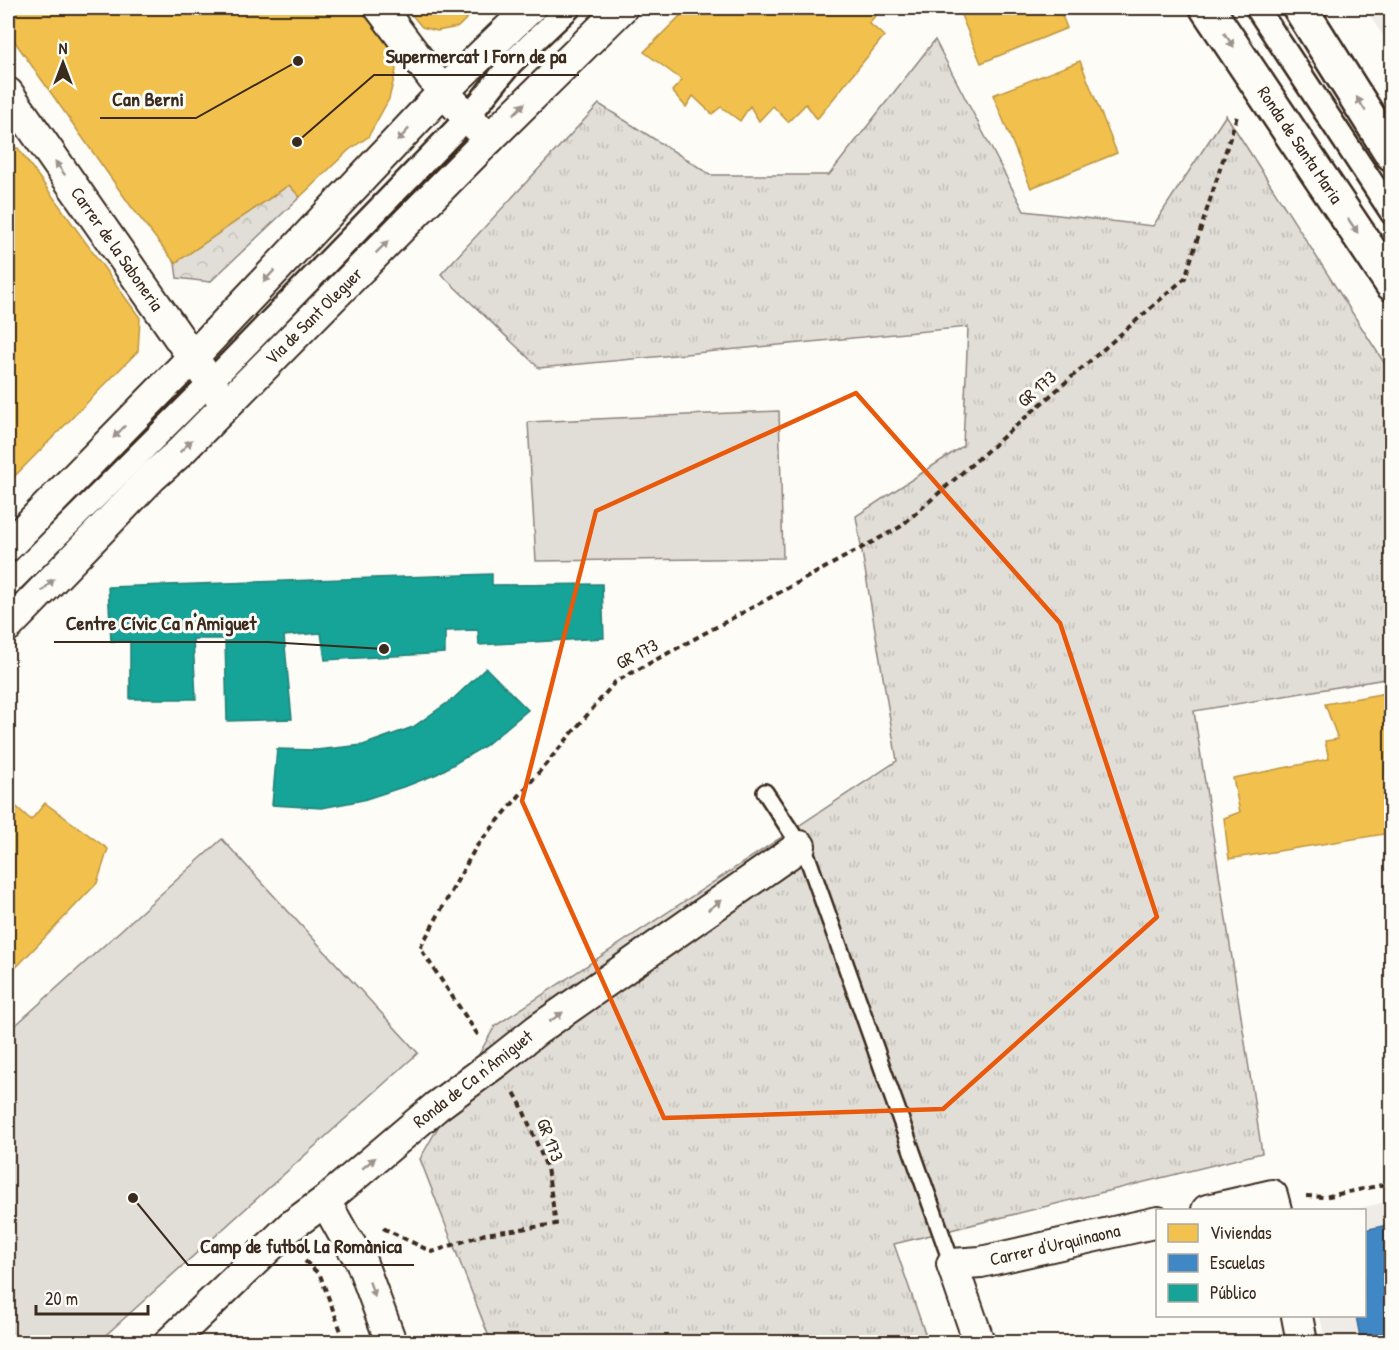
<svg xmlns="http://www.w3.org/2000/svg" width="1399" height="1350" font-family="'Patrick Hand',sans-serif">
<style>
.built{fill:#efece7}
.grass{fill:url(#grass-tufts);stroke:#8e847a;stroke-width:1.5}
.park{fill:url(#park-crowns);stroke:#8e847a;stroke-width:1.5}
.pitch{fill:#e1ded7;stroke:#8e847a;stroke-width:1.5}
.homes{fill:#f2c14e;stroke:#bb9440;stroke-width:1.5}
.schools{fill:#3f88c5;stroke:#3e6c93;stroke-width:1.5}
.public{fill:#17a398;stroke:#227f73;stroke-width:1.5}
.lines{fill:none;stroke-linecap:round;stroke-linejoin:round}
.service-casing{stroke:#3b2a1e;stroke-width:20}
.pedestrian-casing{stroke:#3b2a1e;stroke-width:27}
.minor-casing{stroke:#3b2a1e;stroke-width:34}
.tertiary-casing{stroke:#3b2a1e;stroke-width:38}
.path{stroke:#3b2a1e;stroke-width:4;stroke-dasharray:6 4.5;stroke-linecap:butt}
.service{stroke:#fdfcf7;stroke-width:15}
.pedestrian{stroke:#fdfcf7;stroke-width:22}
.minor{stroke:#fdfcf7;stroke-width:30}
.tertiary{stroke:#fdfcf7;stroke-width:33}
.oneway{fill:#9c938a}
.marked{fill:none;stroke:#e8590c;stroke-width:4.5;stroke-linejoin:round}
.labels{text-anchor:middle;stroke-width:6;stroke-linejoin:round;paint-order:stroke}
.street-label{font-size:18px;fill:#3b2a1e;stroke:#fdfcf7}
.leader{fill:none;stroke:#3b2a1e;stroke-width:2}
.callout-dot{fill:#3b2a1e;stroke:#fdfcf7;stroke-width:2}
.callout-label{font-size:20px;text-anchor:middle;font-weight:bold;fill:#3b2a1e;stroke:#fdfcf7;stroke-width:6;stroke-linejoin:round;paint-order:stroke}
</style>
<defs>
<pattern id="grass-tufts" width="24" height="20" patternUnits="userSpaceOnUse" patternTransform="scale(1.5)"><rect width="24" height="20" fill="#e1ded7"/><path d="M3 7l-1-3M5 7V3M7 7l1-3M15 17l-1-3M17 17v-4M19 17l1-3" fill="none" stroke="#c2bfb8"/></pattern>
<pattern id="park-crowns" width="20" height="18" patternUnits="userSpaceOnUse" patternTransform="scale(1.5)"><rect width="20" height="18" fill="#e1ded7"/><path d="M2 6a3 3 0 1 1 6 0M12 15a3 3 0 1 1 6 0" fill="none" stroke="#c2bfb8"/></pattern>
</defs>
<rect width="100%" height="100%" fill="#fdfcf7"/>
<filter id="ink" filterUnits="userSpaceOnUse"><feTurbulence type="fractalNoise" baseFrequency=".0167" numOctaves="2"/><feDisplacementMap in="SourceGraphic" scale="12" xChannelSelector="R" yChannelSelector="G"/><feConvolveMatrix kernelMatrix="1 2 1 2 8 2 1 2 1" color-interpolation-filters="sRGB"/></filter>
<g filter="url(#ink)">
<g class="built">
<polygon points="1365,8 1391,8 1391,48"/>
<polygon points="1391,1201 1391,1342 1325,1342 1320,1316 1364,1316 1364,1210 1350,1210"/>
</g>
<polygon class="grass" points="935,40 1024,211 1153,226 1226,115 1392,375 1391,678 1194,711 1262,1153 894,1244 928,1342 491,1342 420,1159 495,1026 897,761 856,516 963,446 968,327 539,368 441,274 599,104 711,175 829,175"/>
<polygon class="park" points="289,185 300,197 210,282 177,278 175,263"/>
<g class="pitch">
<polygon points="779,411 783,558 536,561 528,422"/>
<polygon points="222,839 418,1053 98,1342 8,1342 8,1032"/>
</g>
<g class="homes">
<polygon points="8,8 360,8 389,46 396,70 389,99 368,137 349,150 300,197 289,185 175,263 130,205 8,32"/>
<polygon points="406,8 477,8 458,27 437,31 422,27"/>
<polygon points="688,8 882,8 869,23 884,36 817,119 806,104 788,122 773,106 759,121 750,106 740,121 721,107 712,114 693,96 686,107 672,91 682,80 644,52"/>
<polygon points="958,8 1059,8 1067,28 981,63"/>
<polygon points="1080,61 1117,153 1031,188 993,95"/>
<polygon points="8,148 18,148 140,318 138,351 8,483"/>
<polygon points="1392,692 1392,820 1387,820 1391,833 1229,859 1224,818 1240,812 1233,778 1329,759 1325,741 1338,739 1325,704"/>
<polygon points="8,799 31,820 45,803 108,849 97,883 8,976"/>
</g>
<polygon class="schools" points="1392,1224 1392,1341 1361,1342 1356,1316 1364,1316 1364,1230"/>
<g class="public">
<polygon points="492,574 492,585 602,584 604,638 479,645 478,630 445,631 445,653 325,660 321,633 284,636 292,719 227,721 225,639 193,639 196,699 130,699 130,641 111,641 108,587"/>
<polygon points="486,668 528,710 485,746 437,774 409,785 363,800 322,808 272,805 277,749 316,750 363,745 413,727 454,698"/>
</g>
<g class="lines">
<defs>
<polyline id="service" points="765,792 807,856 952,1264"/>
<g id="pedestrian">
<polyline points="1257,8 1392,213"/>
<polyline points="8,585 211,382 468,117 511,63 569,8"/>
</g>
<g id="minor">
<polyline points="380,8 443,92 489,139"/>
<polyline points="8,93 226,405"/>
<polyline points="8,546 193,357 443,92 530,8"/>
<polyline points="8,626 152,477 179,453 489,139 622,8"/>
<polyline points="325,1201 344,1235 361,1261 391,1342"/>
<polyline points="1207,1210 1272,1195 1276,1210"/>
<polyline points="1297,1316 1302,1342"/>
<polyline points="170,1342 291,1226 325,1201 437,1106 498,1061 537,1030 800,846"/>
<polyline points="979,1342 952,1264 981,1262 1158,1222"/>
</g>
<g id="tertiary">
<polyline points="1207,8 1392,284"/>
<polyline points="1300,8 1392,154"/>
</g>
</defs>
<use href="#service" class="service-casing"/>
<use href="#pedestrian" class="pedestrian-casing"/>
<use href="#minor" class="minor-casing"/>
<use href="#tertiary" class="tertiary-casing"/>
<g class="path">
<polyline points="478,1035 420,948 476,847 615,682 900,527 1185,278 1237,116"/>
<polyline points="1306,1196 1324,1197 1392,1183"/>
<polyline points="383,1228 432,1252 485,1234 556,1224 547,1168 521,1105 514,1092"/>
<polyline points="305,1261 320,1275 345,1342"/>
</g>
<use href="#service" class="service"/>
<use href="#pedestrian" class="pedestrian"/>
<use href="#minor" class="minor"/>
<use href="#tertiary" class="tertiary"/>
</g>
<defs><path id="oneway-solid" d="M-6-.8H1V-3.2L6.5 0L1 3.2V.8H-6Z" transform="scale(1.5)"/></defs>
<g class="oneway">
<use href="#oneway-solid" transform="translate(1229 40) rotate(55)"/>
<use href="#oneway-solid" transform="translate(1361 104) rotate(-122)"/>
<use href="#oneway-solid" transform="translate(519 109) rotate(-45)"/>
<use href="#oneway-solid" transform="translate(403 135) rotate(133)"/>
<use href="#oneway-solid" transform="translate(60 168) rotate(-125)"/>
<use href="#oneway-solid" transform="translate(1353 226) rotate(56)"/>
<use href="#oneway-solid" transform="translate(382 247) rotate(-45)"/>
<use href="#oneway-solid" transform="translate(269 276) rotate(133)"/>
<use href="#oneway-solid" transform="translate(119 432) rotate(134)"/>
<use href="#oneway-solid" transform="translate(186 446) rotate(-45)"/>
<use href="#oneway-solid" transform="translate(48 585) rotate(-46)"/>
<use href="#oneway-solid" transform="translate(715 905) rotate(-35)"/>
<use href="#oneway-solid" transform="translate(556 1017) rotate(-35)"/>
<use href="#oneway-solid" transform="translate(369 1163) rotate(-40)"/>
<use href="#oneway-solid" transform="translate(372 1289) rotate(70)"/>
</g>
</g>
<path class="marked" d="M856 393 1060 623 1157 917 943 1109 664 1118 522 801 596 511Z"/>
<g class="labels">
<g class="street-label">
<text transform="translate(1300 145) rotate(56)" y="6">Ronda de Santa Maria</text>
<text transform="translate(117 249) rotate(55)" y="6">Carrer de la Saboneria</text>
<text transform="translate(314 316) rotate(-45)" y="6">Via de Sant Oleguer</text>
<text transform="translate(1037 389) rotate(-41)" y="6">GR 173</text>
<text transform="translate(637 654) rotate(-28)" y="6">GR 173</text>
<text transform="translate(473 1079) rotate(-38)" y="6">Ronda de Ca n'Amiguet</text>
<text transform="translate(550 1140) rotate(69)" y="6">GR 173</text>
<text transform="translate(1055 1245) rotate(-13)" y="6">Carrer d'Urquinaona</text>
</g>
</g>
<path class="leader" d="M297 142L374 75H579M298 61L196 118H100M384 649L268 642H54M133 1198L188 1265H414"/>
<g class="callout-dot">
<circle cx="297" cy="142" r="6"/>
<circle cx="298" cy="61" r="6"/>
<circle cx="384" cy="649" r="6"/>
<circle cx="133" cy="1198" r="6"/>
</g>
<g class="callout-label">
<text x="476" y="63">Supermercat I Forn de pa</text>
<text x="148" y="106">Can Berni</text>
<text x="161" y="630">Centre Cívic Ca n'Amiguet</text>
<text x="301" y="1253">Camp de futbol La Romànica</text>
</g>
<rect width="1399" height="1350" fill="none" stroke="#fdfcf7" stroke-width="30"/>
<rect x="15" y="15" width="1369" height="1320" fill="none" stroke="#3b2a1e" stroke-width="2" filter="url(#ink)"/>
<rect x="1156" y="1209" width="210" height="108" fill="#fdfcf7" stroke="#afa8a0" stroke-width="1.5"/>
<rect x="1168" y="1224" width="30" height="18" fill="#f2c14e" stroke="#afa8a0" stroke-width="1.5"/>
<text x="1210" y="1239" font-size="18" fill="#3b2a1e">Viviendas</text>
<rect x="1168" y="1254" width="30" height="18" fill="#3f88c5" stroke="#afa8a0" stroke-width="1.5"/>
<text x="1210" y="1269" font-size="18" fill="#3b2a1e">Escuelas</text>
<rect x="1168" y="1284" width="30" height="18" fill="#17a398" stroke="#afa8a0" stroke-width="1.5"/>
<text x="1210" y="1299" font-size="18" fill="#3b2a1e">Público</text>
<g transform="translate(63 63)" stroke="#fdfcf7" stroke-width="4.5" paint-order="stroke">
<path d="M0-4.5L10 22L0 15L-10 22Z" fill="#3b2a1e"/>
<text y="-9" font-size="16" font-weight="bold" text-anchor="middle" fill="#3b2a1e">N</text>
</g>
<path d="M36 1305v9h112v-9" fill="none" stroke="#3b2a1e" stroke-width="3"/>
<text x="45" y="1305" font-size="18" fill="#3b2a1e" stroke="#fdfcf7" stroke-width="4.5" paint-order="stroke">20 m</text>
</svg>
